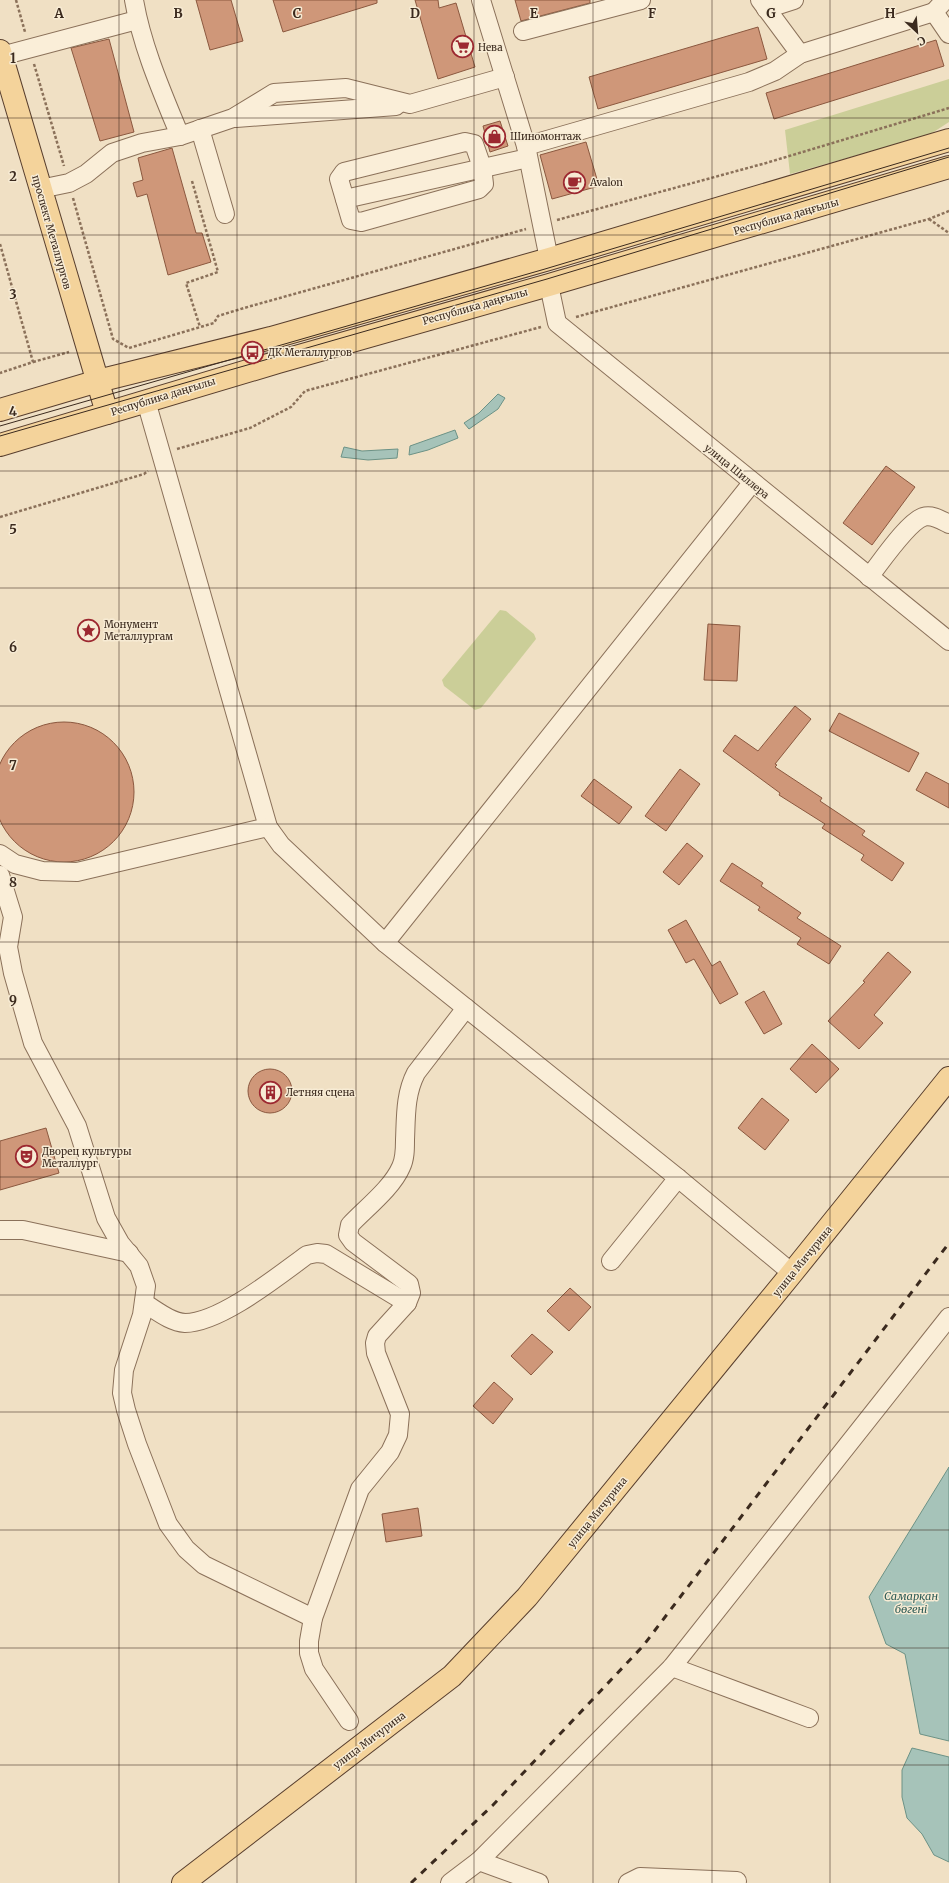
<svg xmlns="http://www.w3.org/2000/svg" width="949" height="1883" font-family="Merriweather,serif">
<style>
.green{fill:#cbce98}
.water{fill:#a6c3b9;stroke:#6c9286}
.building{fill:#cf9779;stroke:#8b583f}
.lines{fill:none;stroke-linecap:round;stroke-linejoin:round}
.minor-casing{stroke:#8b715a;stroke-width:20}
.major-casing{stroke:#593f2e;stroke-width:24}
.path{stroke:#8b715a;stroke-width:2.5;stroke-dasharray:3 2;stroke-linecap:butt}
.minor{stroke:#faeed8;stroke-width:18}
.major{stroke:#f4d39b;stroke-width:22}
.tram{stroke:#3b2a1e;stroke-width:1}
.rail{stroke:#3b2a1e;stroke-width:3;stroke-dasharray:7 7;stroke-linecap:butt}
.grid{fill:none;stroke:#3b2a1e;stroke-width:1;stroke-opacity:0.55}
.labels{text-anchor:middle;stroke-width:3;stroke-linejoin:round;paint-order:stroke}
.poi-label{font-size:10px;fill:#3b2a1e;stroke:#f7ebd4;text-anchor:start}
.street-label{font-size:10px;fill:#3b2a1e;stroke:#f7ebd4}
.water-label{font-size:11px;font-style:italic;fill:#2d5b55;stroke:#f7ebd4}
.grid-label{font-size:13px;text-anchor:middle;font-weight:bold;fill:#3b2a1e;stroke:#f7ebd4;stroke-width:3;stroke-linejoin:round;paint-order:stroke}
</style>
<rect width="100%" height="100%" fill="#f0e0c4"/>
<g class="green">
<polygon points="949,79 949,122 929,135 790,174 785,130"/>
<polygon points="500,610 506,611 534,634 536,639 481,708 475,710 444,686 442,680"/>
</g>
<g class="water">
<polygon points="498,394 505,398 498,409 469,429 464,423 479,413"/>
<polygon points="455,430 458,438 428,450 409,455 410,446"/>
<polygon points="344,447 362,451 398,449 397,458 368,460 341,457"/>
<polygon points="949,1467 949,1741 920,1734 905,1654 886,1644 869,1597"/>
<polygon points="912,1748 949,1757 949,1862 934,1855 922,1834 907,1818 902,1797 902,1770"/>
</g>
<g class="building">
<polygon points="196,0 231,0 243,41 210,50"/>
<polygon points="273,0 377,0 377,3 283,32"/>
<polygon points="415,0 438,0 439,8 456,3 475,67 438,79"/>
<polygon points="515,0 590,0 590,3 521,21"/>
<polygon points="758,27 767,59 598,109 589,77"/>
<polygon points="109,39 134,132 100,141 71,48"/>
<polygon points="936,40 944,66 774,119 766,93"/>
<polygon points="500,121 508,146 490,152 483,126"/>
<polygon points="586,142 599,186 552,199 540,155"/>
<polygon points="172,148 196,233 202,233 211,262 168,275 147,194 137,197 133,183 143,180 138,158"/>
<polygon points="886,466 915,487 872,545 843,523"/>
<polygon points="708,624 740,626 737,681 704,680"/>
<polygon points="795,706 811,719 775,764 777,765 775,767 822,798 820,801 865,831 862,835 904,863 892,881 861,860 864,855 822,828 825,824 779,795 780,793 723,751 735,735 758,751"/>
<polygon points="839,713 919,753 909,772 829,731"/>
<circle cx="64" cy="792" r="70"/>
<polygon points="680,769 700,784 666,831 645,816"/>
<polygon points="926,772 949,784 949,808 916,790"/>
<polygon points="594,779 632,807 619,824 581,796"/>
<polygon points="687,843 703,856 679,885 663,872"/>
<polygon points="732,863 763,883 761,886 801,913 797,918 841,946 829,964 797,944 801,938 758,910 760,907 720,881"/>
<polygon points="686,920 712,966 720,961 738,994 720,1004 694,959 686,963 668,930"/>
<polygon points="888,952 911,972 874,1015 883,1023 859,1049 828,1021 865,982 863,981"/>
<polygon points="764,991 782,1024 764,1034 745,1002"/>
<polygon points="812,1044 839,1069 816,1093 790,1069"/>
<circle cx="270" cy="1091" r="22"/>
<polygon points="762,1098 789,1120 765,1150 738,1128"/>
<polygon points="46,1128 59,1173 0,1190 0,1141"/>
<polygon points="570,1288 591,1307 569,1331 547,1311"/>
<polygon points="532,1334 553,1352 531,1375 511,1356"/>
<polygon points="494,1382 513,1399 493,1424 473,1406"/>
<polygon points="418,1508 422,1536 386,1542 382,1514"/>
</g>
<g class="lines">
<defs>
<g id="minor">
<path d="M134 0C142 47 162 92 180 136"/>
<polyline points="481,0 526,146 549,259"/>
<polyline points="760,0 800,54"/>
<polyline points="945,0 934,12 949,34"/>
<polyline points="766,9 794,0"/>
<polyline points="523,31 641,0"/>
<polyline points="1,56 137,20"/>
<polyline points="236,118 396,106"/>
<polyline points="200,129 225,214"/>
<polygon points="465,142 474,144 482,167 484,184 479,189 361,222 351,220 339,179 344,172"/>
<polyline points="526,146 749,82 775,71 800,54 934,12"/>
<polyline points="40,189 69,183 86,174 112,153 142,143 180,136 233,118 274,93 346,88 410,104 505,77"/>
<polyline points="345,199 528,158"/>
<polyline points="549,285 557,323 949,641"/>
<polyline points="146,401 268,827 281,845 385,943 678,1178 792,1273"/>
<path d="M869 577C881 562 907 523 923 517 932 514 941 520 949 524"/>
<polyline points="0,854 15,864 42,871 77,872 268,827"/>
<polyline points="0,875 13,917 8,947 13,973 33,1043 77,1126 106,1218 120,1243 139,1266 146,1286 142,1315 124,1370 122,1393 126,1410 137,1444 168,1524 186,1549 204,1565 313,1618"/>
<polyline points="385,943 752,483"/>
<polyline points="0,1230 23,1230 129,1253"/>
<polyline points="611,1261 678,1178"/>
<path d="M144 1303C156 1310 170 1322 185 1323 220 1323 278 1276 307 1255L317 1253 326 1254 407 1303"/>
<polyline points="672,1667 809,1718"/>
<path d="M349 1721 314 1669 309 1653V1641L313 1618 360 1489 390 1452 398 1435 400 1414 376 1353 375 1343 377 1336 407 1303 411 1293 409 1284 353 1242 348 1235 350 1225C366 1208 392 1188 401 1167 405 1159 405 1149 405 1140 406 1117 405 1094 416 1073L466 1008"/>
<polyline points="479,1861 539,1883"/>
<polyline points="450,1883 479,1861 672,1667 949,1317"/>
<polyline points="628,1883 640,1877 737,1881"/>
</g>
<g id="major">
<polyline points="0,51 107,413"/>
<polyline points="0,410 98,381 271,338 549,259 949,140"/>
<polyline points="0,445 278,362 549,285 949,167"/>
<polyline points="183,1883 452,1676 527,1597 792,1273 949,1078"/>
</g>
</defs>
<use href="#minor" class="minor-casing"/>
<use href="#major" class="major-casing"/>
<g class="path">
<polyline points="16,0 25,32"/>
<polyline points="34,64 64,166"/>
<polyline points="192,181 218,272 186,283 200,327"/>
<polyline points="73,198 113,339 129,348 214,323 218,316 244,308 526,229"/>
<polyline points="929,219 949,233"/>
<polyline points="557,220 766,163 949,108"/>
<polyline points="0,244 33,362 0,373"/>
<polyline points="576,317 929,219 949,211"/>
<polyline points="33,362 69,352"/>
<polyline points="177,449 250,428 291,407 305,391 541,327"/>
<polyline points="0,517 144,474 148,471"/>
</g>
<use href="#minor" class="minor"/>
<use href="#major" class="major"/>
<g class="tram">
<polyline points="0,426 545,269 949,148"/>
<polyline points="0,436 547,279 949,157"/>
</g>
<polyline class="rail" points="411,1883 493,1805 643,1646 949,1243"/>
</g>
<path class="grid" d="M119 0V1883M237 0V1883M356 0V1883M474 0V1883M593 0V1883M712 0V1883M830 0V1883M0 118H949M0 235H949M0 353H949M0 471H949M0 588H949M0 706H949M0 824H949M0 942H949M0 1059H949M0 1177H949M0 1295H949M0 1412H949M0 1530H949M0 1648H949M0 1765H949"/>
<defs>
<symbol id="supermarket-ring" viewBox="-11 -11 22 22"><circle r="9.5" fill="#f7ebd4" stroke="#9c2830" stroke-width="1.5"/><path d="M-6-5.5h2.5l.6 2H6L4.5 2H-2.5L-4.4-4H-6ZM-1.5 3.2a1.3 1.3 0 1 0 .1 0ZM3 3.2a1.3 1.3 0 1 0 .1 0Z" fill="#9c2830"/></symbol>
<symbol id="shop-ring" viewBox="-11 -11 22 22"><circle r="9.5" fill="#f7ebd4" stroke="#9c2830" stroke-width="1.5"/><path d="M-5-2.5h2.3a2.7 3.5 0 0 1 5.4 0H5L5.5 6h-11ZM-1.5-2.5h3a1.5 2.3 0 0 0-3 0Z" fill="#9c2830"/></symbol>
<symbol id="cafe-ring" viewBox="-11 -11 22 22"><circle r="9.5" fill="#f7ebd4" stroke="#9c2830" stroke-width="1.5"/><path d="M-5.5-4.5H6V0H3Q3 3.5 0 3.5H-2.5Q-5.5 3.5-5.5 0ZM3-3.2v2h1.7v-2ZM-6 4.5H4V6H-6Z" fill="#9c2830"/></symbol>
<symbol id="bus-ring" viewBox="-11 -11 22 22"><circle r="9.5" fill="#f7ebd4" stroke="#9c2830" stroke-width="1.5"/><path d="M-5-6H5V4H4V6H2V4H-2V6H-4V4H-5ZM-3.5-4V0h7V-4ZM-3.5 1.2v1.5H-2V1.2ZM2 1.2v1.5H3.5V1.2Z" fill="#9c2830"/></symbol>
<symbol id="sight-ring" viewBox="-11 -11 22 22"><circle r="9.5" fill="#f7ebd4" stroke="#9c2830" stroke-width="1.5"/><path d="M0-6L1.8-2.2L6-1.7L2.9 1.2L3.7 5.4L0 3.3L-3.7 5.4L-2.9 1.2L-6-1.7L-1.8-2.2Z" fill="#9c2830"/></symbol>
<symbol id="building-ring" viewBox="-11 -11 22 22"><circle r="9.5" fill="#f7ebd4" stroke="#9c2830" stroke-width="1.5"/><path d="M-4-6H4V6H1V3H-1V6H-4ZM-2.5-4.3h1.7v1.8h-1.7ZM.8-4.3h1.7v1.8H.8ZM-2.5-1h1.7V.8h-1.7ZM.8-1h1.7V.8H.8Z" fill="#9c2830"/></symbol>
<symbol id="theatre-ring" viewBox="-11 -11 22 22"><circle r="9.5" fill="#f7ebd4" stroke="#9c2830" stroke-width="1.5"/><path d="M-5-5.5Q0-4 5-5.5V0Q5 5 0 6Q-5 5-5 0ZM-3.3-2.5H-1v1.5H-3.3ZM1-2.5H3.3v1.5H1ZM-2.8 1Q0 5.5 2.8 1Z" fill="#9c2830"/></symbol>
</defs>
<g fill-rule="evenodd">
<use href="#supermarket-ring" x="450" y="34" width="25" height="25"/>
<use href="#shop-ring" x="482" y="124" width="25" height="25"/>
<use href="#cafe-ring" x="562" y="170" width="25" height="25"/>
<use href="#bus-ring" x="240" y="340" width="25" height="25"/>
<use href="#sight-ring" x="76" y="618" width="25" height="25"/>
<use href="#building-ring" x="258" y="1080" width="25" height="25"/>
<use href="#theatre-ring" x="14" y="1144" width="25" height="25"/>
</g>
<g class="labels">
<g class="poi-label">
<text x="478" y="51">Нева</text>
<text x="510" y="140">Шиномонтаж</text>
<text x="590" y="186">Avalon</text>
<text x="268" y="356">ДК Металлургов</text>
<text x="104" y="628">Монумент<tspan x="104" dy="12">Металлургам</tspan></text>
<text x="286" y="1096">Летняя сцена</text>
<text x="42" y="1155">Дворец культуры<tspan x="42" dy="12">Металлург</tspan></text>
</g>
<g class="street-label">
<text transform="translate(786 216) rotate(-16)" y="4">Республика даңғылы</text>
<text transform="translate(52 232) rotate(74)" y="4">проспект Металлургов</text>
<text transform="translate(475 306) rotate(-16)" y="4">Республика даңғылы</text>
<text transform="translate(163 396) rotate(-17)" y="4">Республика даңғылы</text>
<text transform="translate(737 471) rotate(39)" y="4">улица Шиллера</text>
<text transform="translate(802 1261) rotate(-51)" y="4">улица Мичурина</text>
<text transform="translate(597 1512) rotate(-51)" y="4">улица Мичурина</text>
<text transform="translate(369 1740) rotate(-37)" y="4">улица Мичурина</text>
</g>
<g class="water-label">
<text x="911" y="1600">Самарқан<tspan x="911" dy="13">бөгені</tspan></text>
</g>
</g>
<g class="grid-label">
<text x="59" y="18">A</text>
<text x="178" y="18">B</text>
<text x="297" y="18">C</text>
<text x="415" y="18">D</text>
<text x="534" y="18">E</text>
<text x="652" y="18">F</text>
<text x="771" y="18">G</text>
<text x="890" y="18">H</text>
<text x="13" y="63">1</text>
<text x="13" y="181">2</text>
<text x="13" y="299">3</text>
<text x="13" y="416">4</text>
<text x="13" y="534">5</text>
<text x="13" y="652">6</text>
<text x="13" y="770">7</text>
<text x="13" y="887">8</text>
<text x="13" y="1005">9</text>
</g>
<g transform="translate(917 32) rotate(154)" stroke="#f7ebd4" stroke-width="3" paint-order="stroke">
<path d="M0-3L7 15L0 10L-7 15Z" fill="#3b2a1e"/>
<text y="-6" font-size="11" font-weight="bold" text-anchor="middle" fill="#3b2a1e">С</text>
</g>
</svg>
